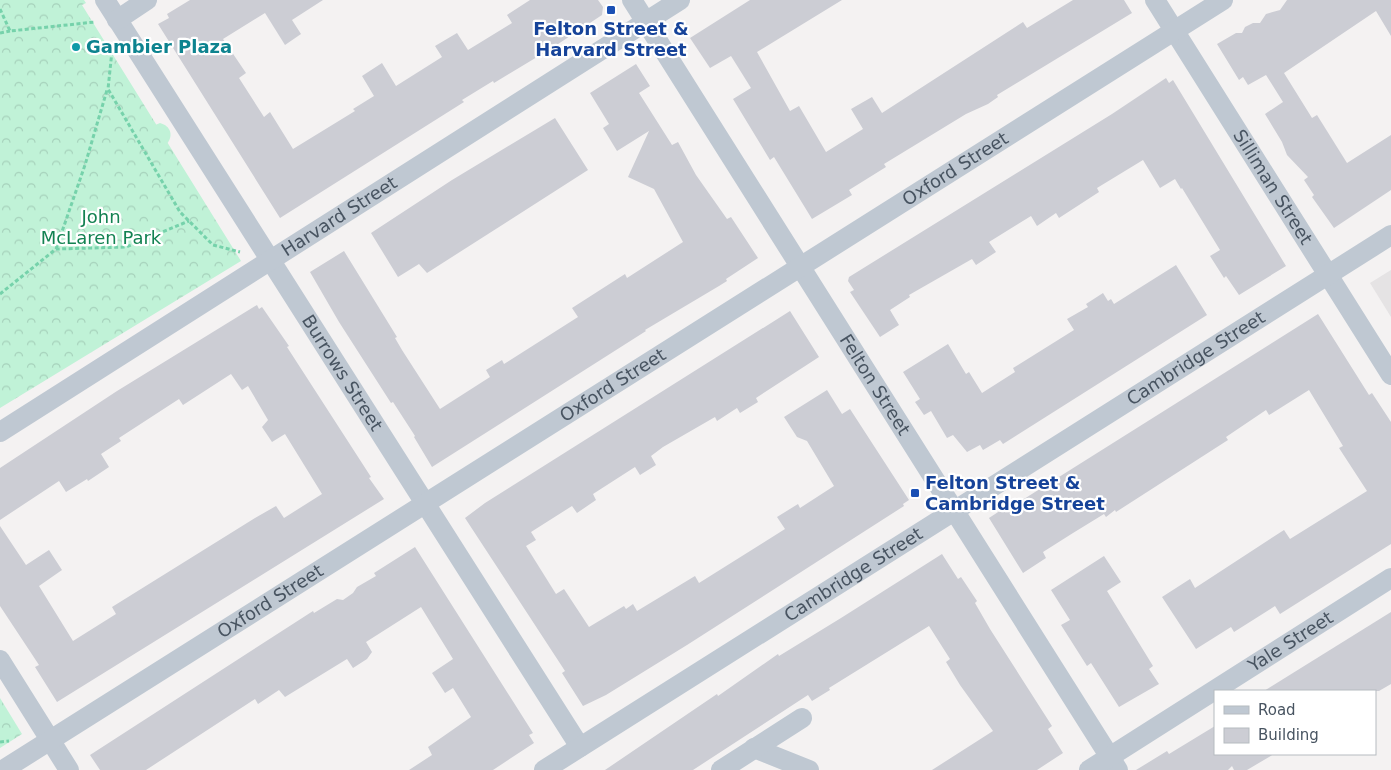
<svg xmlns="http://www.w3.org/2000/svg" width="1391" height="770" font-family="'DejaVu Sans',sans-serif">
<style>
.education{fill:#e5e3e4}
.green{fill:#c0f2d7}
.forest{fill:url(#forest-crowns)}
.building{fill:#cccdd4}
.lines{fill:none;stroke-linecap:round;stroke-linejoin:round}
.path{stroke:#76d2ab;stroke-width:3;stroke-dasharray:4 2.5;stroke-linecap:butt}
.minor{stroke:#bfc8d2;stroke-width:20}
.transit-dot{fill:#1a4fb4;stroke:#fff;stroke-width:2}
.culture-dot{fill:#0f9aa8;stroke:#fff;stroke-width:2}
.labels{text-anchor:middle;stroke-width:4.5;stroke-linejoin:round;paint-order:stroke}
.transit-label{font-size:18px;font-weight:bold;fill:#164399;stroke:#fff}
.culture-label{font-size:18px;font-weight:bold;fill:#0d838f;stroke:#fff;text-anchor:start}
.street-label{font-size:18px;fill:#485461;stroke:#fff}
.park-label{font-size:18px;fill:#138252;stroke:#fff}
</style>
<defs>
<pattern id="forest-crowns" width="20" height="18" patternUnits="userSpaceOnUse" patternTransform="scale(1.25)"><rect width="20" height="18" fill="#c0f2d7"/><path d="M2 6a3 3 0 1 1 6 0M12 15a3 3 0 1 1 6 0" fill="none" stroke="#a6d1bb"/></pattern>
</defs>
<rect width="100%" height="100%" fill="#f4f2f2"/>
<polygon class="education" points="1391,270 1391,317 1370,283"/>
<path class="green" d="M160 123C171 126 174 136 166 145L153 126Z"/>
<g class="forest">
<polygon points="0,0 84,0 86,3 82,5 241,261 0,408"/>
<polygon points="0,698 22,734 0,748"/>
</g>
<g class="building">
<polygon points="190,0 323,0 292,20 301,34 285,45 265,13 223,39 246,73 239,78 264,117 270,112 293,149 355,111 353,109 374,96 362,76 382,63 396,86 442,57 435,46 457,33 468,50 512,23 507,15 530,0 598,0 603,7 602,15 552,48 494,83 493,81 462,100 464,102 280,218 158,24 169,18 167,14"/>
<polygon points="750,0 842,0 757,52 790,111 799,106 826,152 863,129 851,109 872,97 882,113 1023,22 1027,28 1073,0 1124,0 1132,13 997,95 998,97 988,104 966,114 884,164 886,167 849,190 852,195 812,219 774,157 770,160 733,99 751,88 731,56 710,68 690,38"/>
<polygon points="1287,0 1391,0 1391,36 1376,11 1284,73 1312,118 1317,115 1347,163 1391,135 1391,190 1334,228 1312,197 1314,195 1304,180 1308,177 1287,155 1282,142 1265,114 1283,102 1266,75 1248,85 1243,77 1239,80 1217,44 1236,33 1242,33 1245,27 1253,23 1260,23 1266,14 1280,10"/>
<polygon points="636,64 650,86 639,93 672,145 678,142 696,175 727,219 731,217 758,258 726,279 727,281 719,286 645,330 646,331 432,467 414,437 415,436 393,402 391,403 339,322 310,272 344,251 397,337 395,338 402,350 440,409 490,377 486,370 502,360 504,364 578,317 572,308 625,274 627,278 683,242 654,189 628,177 649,131 617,151 603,128 609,124 590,93"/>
<polygon points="1166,78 1169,83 1173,80 1286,266 1239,295 1226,276 1224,278 1210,256 1220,250 1182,188 1181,189 1175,179 1160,188 1143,160 1097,188 1099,192 1059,218 1056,213 1037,226 1031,216 989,242 996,252 976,265 972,259 909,295 910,297 890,310 899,325 880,337 850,292 854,290 848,281 849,277 1112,114"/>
<polygon points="555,118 588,170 427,273 419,264 398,277 371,233 452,180"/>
<polygon points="1176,265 1207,315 1003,444 1000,440 983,450 980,445 967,452 953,435 947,438 931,411 924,415 915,402 920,399 903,372 948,344 966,374 969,372 982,393 1015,372 1013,368 1074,330 1067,319 1088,307 1086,304 1103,293 1108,301 1111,299 1114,304"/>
<polygon points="257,305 259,309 262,307 289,346 287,347 371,477 369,478 384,499 57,702 35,667 39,665 0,606 0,526 26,565 49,550 62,570 39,586 73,641 116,614 112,607 255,518 276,506 284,518 322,494 285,434 272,442 262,427 268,420 248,386 242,390 231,374 183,405 179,399 119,438 121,441 101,454 109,467 88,481 87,479 66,492 59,481 0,520 0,468 117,391"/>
<polygon points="790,311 819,357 756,398 758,402 740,413 737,408 717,421 715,417 663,447 651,456 656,465 640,475 635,467 593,494 596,500 577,513 572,506 531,532 536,540 526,546 556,594 564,589 589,627 624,606 626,609 633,604 637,611 695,576 699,583 785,529 777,517 798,504 800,508 834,486 807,441 797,437 784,417 827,390 842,414 850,409 909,500 903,504 904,506 687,645 606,695 583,706 562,673 565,671 465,518 485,503"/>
<polygon points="1318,314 1369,395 1372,393 1391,422 1391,544 1280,614 1275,606 1234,632 1231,627 1196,649 1162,597 1190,579 1195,588 1284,530 1290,539 1367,491 1339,448 1343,446 1309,390 1269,415 1266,410 1226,437 1228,440 1116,512 1115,510 1106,517 1104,514 1073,533 1043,552 1046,558 1023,573 989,518 1012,503 1013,506"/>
<polygon points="415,547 533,733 529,735 534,743 493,770 409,770 432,755 428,747 471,717 453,688 445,693 432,673 453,659 421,607 366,642 372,652 367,659 353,668 347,659 285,697 279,690 258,704 255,699 146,770 100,770 90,755 313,611 314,613 337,599 343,600 353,593 357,587 376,576 374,573"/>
<polygon points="942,554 958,579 961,577 977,601 975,603 990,629 1052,726 1048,729 1063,753 1037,770 932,770 993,731 960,685 946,662 950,659 929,626 829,688 830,690 812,701 808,695 693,770 605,770 717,694 718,696 778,654 779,656 841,618"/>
<polygon points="1104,556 1121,582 1107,591 1153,666 1149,669 1159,684 1119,707 1091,663 1087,666 1061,625 1070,620 1051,590"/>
<polygon points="1391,612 1391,684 1379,691 1264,691"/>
<polygon points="1215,726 1215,754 1274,754 1247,770 1234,770 1232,766 1228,770 1136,770 1167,751 1169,754"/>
</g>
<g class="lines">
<g class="path">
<polyline points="0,9 10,31 95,22"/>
<polyline points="0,33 10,31"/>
<polyline points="112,51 108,89 180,212 213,245 240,252"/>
<polyline points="56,249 85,165 107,90"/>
<polyline points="0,294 56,249 126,247 189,221"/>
<polyline points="0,742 9,741"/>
</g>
<g class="minor">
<path id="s1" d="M105 0 580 747"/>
<path id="s2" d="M632 0 1118 770"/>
<path id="s3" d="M1155 0 1391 375"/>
<polyline points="117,20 147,0"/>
<path id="s4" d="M0 432 680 0"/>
<polyline points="0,660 69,770"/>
<polyline points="754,748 809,770"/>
<path id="s5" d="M3 770 1223 0"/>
<path id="s6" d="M544 770 1391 235"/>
<polyline points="721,770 802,718"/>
<path id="s7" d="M1089 770 1391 578"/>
</g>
</g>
<g class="transit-dot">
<rect x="606" y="5" width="10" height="10" rx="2.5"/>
<rect x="910" y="488" width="10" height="10" rx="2.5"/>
</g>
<circle class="culture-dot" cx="76" cy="47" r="5"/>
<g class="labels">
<g class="transit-label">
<text x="611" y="35">Felton Street &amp;<tspan x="611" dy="21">Harvard Street</tspan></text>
<text x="925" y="489" text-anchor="start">Felton Street &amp;<tspan x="925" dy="21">Cambridge Street</tspan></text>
</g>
<g class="culture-label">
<text x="86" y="53">Gambier Plaza</text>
</g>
<g class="street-label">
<text dy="6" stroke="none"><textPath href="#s5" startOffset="1126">Oxford Street</textPath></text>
<text dy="6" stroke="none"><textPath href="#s3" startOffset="221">Silliman Street</textPath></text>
<text dy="6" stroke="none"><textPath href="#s4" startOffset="402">Harvard Street</textPath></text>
<text dy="6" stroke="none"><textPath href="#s6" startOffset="771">Cambridge Street</textPath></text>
<text dy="6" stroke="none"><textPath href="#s1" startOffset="442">Burrows Street</textPath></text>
<text dy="6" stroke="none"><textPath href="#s2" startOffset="455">Felton Street</textPath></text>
<text dy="6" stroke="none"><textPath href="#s5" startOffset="721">Oxford Street</textPath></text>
<text dy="6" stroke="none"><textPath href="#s6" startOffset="366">Cambridge Street</textPath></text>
<text dy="6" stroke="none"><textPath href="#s5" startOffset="316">Oxford Street</textPath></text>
<text dy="6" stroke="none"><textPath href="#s7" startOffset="239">Yale Street</textPath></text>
</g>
<g class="park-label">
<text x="101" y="223">John<tspan x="101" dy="21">McLaren Park</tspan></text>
</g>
</g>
<rect x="1214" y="690" width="162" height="65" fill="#ffffff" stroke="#b6bbc0"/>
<rect x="1224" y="706" width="25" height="8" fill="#bfc8d2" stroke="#b6bbc0"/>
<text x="1258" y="715" font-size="15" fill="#485461">Road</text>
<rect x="1224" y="728" width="25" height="15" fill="#cccdd4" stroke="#b6bbc0"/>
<text x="1258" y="740" font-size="15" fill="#485461">Building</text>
</svg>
